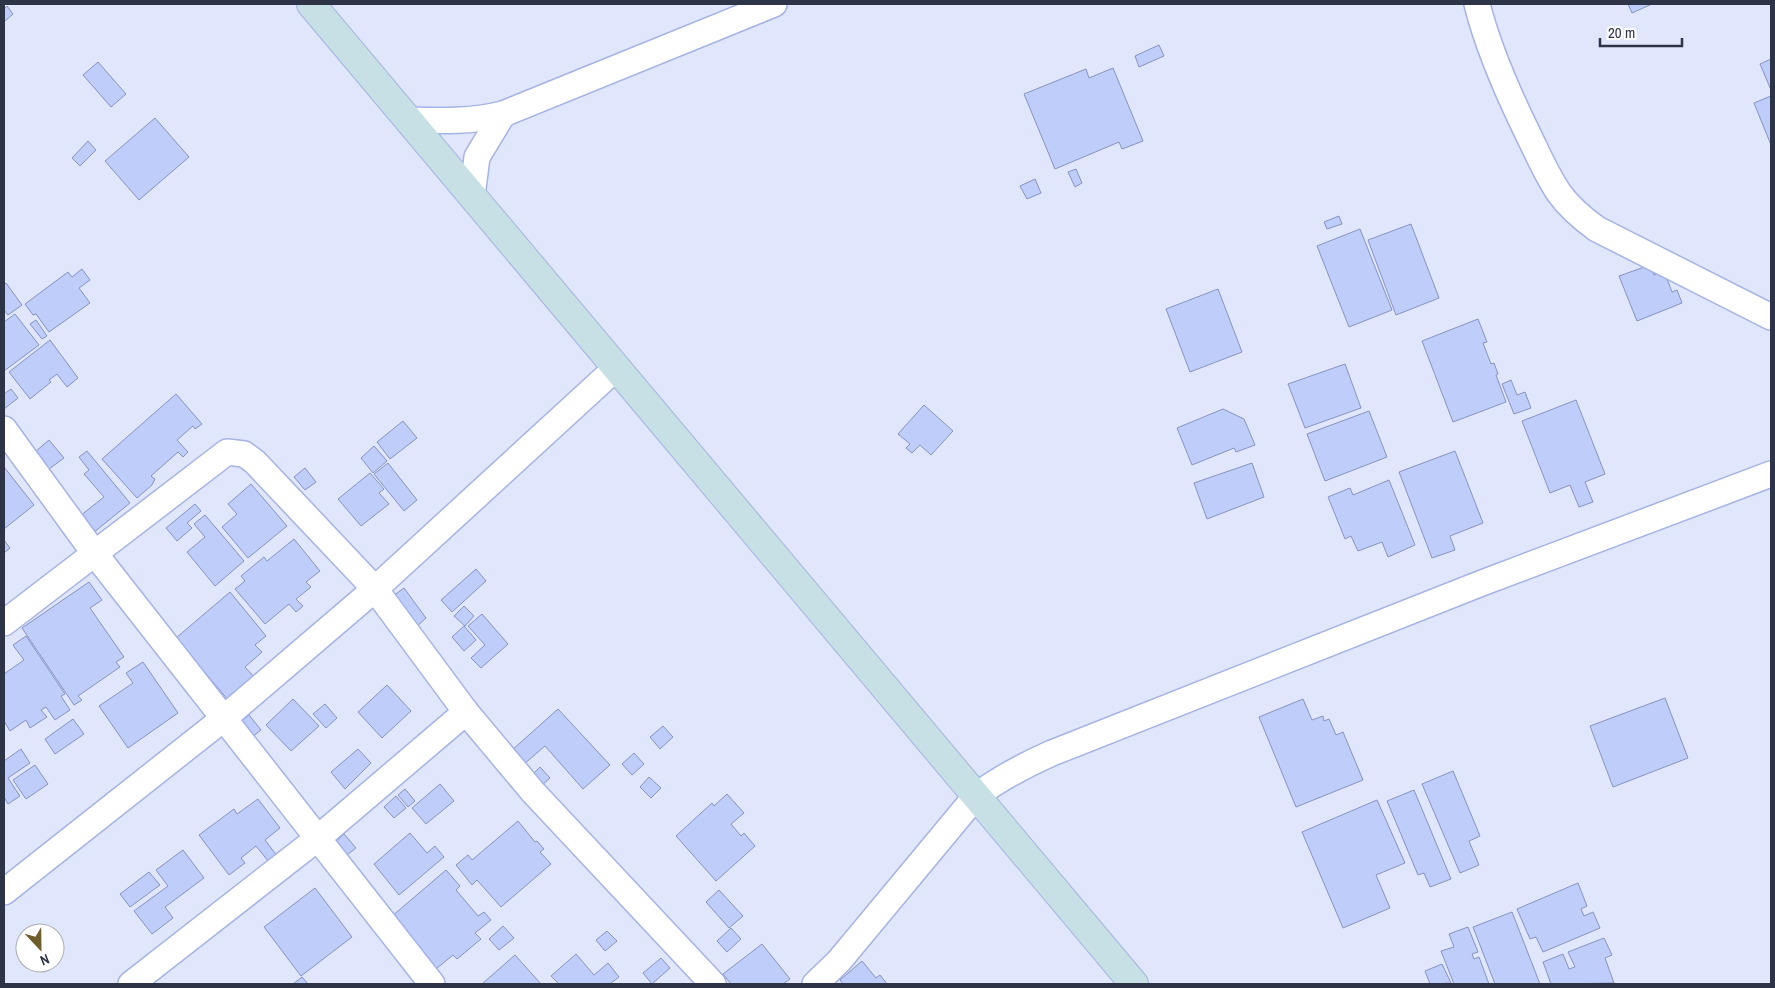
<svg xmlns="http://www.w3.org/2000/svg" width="1775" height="988" font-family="'Archivo Narrow',sans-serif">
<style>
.building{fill:#bfcdfb;stroke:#8693c3}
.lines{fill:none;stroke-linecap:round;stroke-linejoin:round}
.street-casing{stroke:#a5b3e5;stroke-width:28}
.secondary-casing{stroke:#a5b3e5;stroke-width:30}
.street{stroke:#fff;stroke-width:25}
.secondary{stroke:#c6e0e5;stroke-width:28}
</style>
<rect width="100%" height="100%" fill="#e0e6fb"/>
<g class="building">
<polygon points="1628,4 1652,4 1632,13"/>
<polygon points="7,6 13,14 4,22 4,9"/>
<polygon points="1159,45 1164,56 1139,67 1135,56"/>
<polygon points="1771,59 1771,90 1760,64"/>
<polygon points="98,62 126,94 111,107 83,75"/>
<polygon points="1113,68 1143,141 1122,149 1119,142 1055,169 1024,94 1086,69 1089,78"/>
<polygon points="1771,96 1771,145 1754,103"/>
<polygon points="155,118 189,157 139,200 105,161"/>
<polygon points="88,141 96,150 80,166 72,158"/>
<polygon points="1076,169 1082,183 1075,187 1068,172"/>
<polygon points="1035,179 1041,193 1027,199 1020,186"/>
<polygon points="1339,216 1342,224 1327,229 1324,222"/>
<polygon points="1411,224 1439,298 1396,315 1368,240"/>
<polygon points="1360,229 1392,310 1349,327 1317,246"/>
<polygon points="1650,265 1654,275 1664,271 1672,292 1677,290 1682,303 1637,321 1619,276"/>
<polygon points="82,269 90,280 79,288 90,303 49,332 36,314 33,315 25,304 68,272 72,277"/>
<polygon points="6,283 22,305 8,315 4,310 4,285"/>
<polygon points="1218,289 1242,352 1190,372 1166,309"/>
<polygon points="15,314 39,345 4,371 4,322"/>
<polygon points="1478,319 1487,342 1483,343 1491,364 1494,363 1498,374 1496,375 1506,402 1453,422 1422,341"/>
<polygon points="36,320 47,336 42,339 30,324"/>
<polygon points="50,340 78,378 67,387 57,374 49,380 51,382 30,399 9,372"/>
<polygon points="1345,364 1361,408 1305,428 1288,384"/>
<polygon points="1511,380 1517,395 1525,392 1531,408 1514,414 1502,384"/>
<polygon points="11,389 18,398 4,409 4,394"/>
<polygon points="176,394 202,424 195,429 193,426 177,440 188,452 183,457 178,452 151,476 155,479 152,485 137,498 102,459"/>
<polygon points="1576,400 1605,474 1585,482 1593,502 1579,507 1570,485 1550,493 1522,421"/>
<polygon points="924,405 953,431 931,455 920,445 912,453 906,448 910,444 898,434"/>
<polygon points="1223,409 1244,419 1255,445 1236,452 1234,448 1192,465 1177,428"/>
<polygon points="1369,411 1387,457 1325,481 1307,434"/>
<polygon points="403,421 417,438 390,459 377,442"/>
<polygon points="49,440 64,458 49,469 35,452"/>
<polygon points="374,446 387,461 373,473 361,458"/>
<polygon points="87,451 130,503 93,533 80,516 104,497 84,474 89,470 79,457"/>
<polygon points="1455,451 1483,523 1450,536 1455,550 1432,558 1399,472"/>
<polygon points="388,463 417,500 404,511 374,474"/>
<polygon points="1252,463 1264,497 1207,519 1194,483"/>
<polygon points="4,467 34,505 4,529"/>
<polygon points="305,468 316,482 305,490 294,477"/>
<polygon points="370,473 384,489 379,493 389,504 361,526 338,499"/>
<polygon points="1389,480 1415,545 1388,557 1382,542 1358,551 1351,536 1345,539 1328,497 1350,488 1353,495"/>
<polygon points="251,484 287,526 248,558 222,527 237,514 228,504"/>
<polygon points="195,504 201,511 187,523 192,528 177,541 166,528"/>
<polygon points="205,515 244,561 215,586 187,552 205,537 194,524"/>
<polygon points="294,539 320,571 306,582 311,587 296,599 303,606 296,612 289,604 265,624 235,589 245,581 241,576 264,557 267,561"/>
<polygon points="4,540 10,548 4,553"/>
<polygon points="476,569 486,581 452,612 441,600"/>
<polygon points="89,582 102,600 90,608 124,657 116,662 120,667 78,696 82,700 74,705 22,628"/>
<polygon points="404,588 426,618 416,627 393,596"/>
<polygon points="230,592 266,636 255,645 262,652 245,667 255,678 228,700 176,638"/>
<polygon points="464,606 474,616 465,626 454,616"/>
<polygon points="482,614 508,644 481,668 471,658 485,645 468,626"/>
<polygon points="464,626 476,640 464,651 452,637"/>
<polygon points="26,636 65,694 61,696 70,710 55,720 46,707 41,710 47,717 30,728 26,720 10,731 4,721 4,674 24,660 13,645"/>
<polygon points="143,662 178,713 128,748 99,706 133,683 126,673"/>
<polygon points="387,685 411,711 382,738 358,712"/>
<polygon points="1665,698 1688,758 1613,787 1590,726"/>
<polygon points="293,699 319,726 291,751 266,725"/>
<polygon points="1303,699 1312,720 1323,716 1324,721 1329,719 1336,735 1343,732 1363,780 1296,807 1259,717"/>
<polygon points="325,704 337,718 326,728 313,714"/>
<polygon points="558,709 610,765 583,789 545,746 523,765 511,751"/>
<polygon points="249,715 261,730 247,741 235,726"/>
<polygon points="73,719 84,734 55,754 45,739"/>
<polygon points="663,726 673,737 660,749 650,737"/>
<polygon points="21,749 30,763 8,778 20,796 8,804 4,797 4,761"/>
<polygon points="358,749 371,763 345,789 331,772"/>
<polygon points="634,753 644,764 632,775 622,764"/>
<polygon points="35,765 48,784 26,799 13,780"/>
<polygon points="540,767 550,778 541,786 532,775"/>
<polygon points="1453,771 1480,836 1469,841 1479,865 1460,873 1422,784"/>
<polygon points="649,777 661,788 651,798 640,787"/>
<polygon points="440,784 454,801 426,824 412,808"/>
<polygon points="405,789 415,801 408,807 398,795"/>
<polygon points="1414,790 1451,879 1430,887 1424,873 1418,875 1387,801"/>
<polygon points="727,794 744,813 731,824 741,836 744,833 755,846 716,881 676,836 712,803 714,806"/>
<polygon points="396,796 406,808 394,818 384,807"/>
<polygon points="258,799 280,828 265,840 277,856 269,862 256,846 241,858 245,863 229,875 199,835 234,809 237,814"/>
<polygon points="1377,800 1405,863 1376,875 1390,908 1343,928 1302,832"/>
<polygon points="518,821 535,842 537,841 544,849 540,852 551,864 501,907 477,880 472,885 456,865 468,855 472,860"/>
<polygon points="410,833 427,853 435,846 444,857 399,895 374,864"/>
<polygon points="344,834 356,848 342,859 331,846"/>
<polygon points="183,850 204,878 165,907 173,918 152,934 134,911 168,886 156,870"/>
<polygon points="446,870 460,886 456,890 478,916 484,912 491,920 475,933 481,939 457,959 453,955 436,969 391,917"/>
<polygon points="149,872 160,885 130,907 120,894"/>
<polygon points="1578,883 1587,906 1581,909 1584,916 1593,912 1600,928 1543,952 1536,937 1530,939 1517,909"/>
<polygon points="315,888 352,937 301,976 264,927"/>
<polygon points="719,890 743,916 729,928 706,902"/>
<polygon points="1512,912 1540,984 1495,984 1473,927"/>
<polygon points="503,926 514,938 499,950 489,939"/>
<polygon points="1468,927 1478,952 1472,954 1474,959 1479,957 1489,984 1454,984 1441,951 1454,947 1449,934"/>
<polygon points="731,928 741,939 727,952 717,941"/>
<polygon points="607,931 617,941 605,951 596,940"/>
<polygon points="1604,938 1612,955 1605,958 1614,983 1551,984 1543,962 1563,954 1569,969 1575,967 1568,952"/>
<polygon points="762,944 790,979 783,984 731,984 723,974"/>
<polygon points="576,954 594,975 608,963 619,977 610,984 559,984 551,976"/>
<polygon points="515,955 541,984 482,984"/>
<polygon points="661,958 670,968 652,984 643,973"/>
<polygon points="862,961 876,978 880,975 887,984 843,984 840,980"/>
<polygon points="1442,964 1451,983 1430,984 1425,971"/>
<polygon points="302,977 308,984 293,984"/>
</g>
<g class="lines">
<defs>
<g id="street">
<path d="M1477 4C1488 48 1507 91 1527 132 1537 152 1546 174 1559 193 1569 207 1583 219 1597 229L1771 317"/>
<path d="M408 120C441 121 471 122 503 114L774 4"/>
<polyline points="472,196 477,157 503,114"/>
<polyline points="4,429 95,554 432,984"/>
<polyline points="4,623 227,452 244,454 255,462 375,589 466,712 533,792 713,984"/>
<polyline points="4,892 223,719 375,589 616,368"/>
<polyline points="131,984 318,838 466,712"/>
<path d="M815 984 839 961 976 796C1000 778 1025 765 1052 753L1482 583 1771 474"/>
</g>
<polyline id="secondary" points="311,4 1134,984"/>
</defs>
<use href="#street" class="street-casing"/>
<use href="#secondary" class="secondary-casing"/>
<use href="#street" class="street"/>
<use href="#secondary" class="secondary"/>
</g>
<rect width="1775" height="988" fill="none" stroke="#2e3448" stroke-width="10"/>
<g transform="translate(40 948) rotate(158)"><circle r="24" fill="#ffffff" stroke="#abaeb6"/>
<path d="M0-4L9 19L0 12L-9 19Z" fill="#6e5e2b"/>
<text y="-8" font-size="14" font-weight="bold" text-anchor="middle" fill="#2e3448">N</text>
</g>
<path d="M1600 38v8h82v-8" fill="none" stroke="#2e3448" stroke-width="2.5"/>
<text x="1608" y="38" font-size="15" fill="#2e3448" stroke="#ffffff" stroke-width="4" paint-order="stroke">20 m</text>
</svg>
